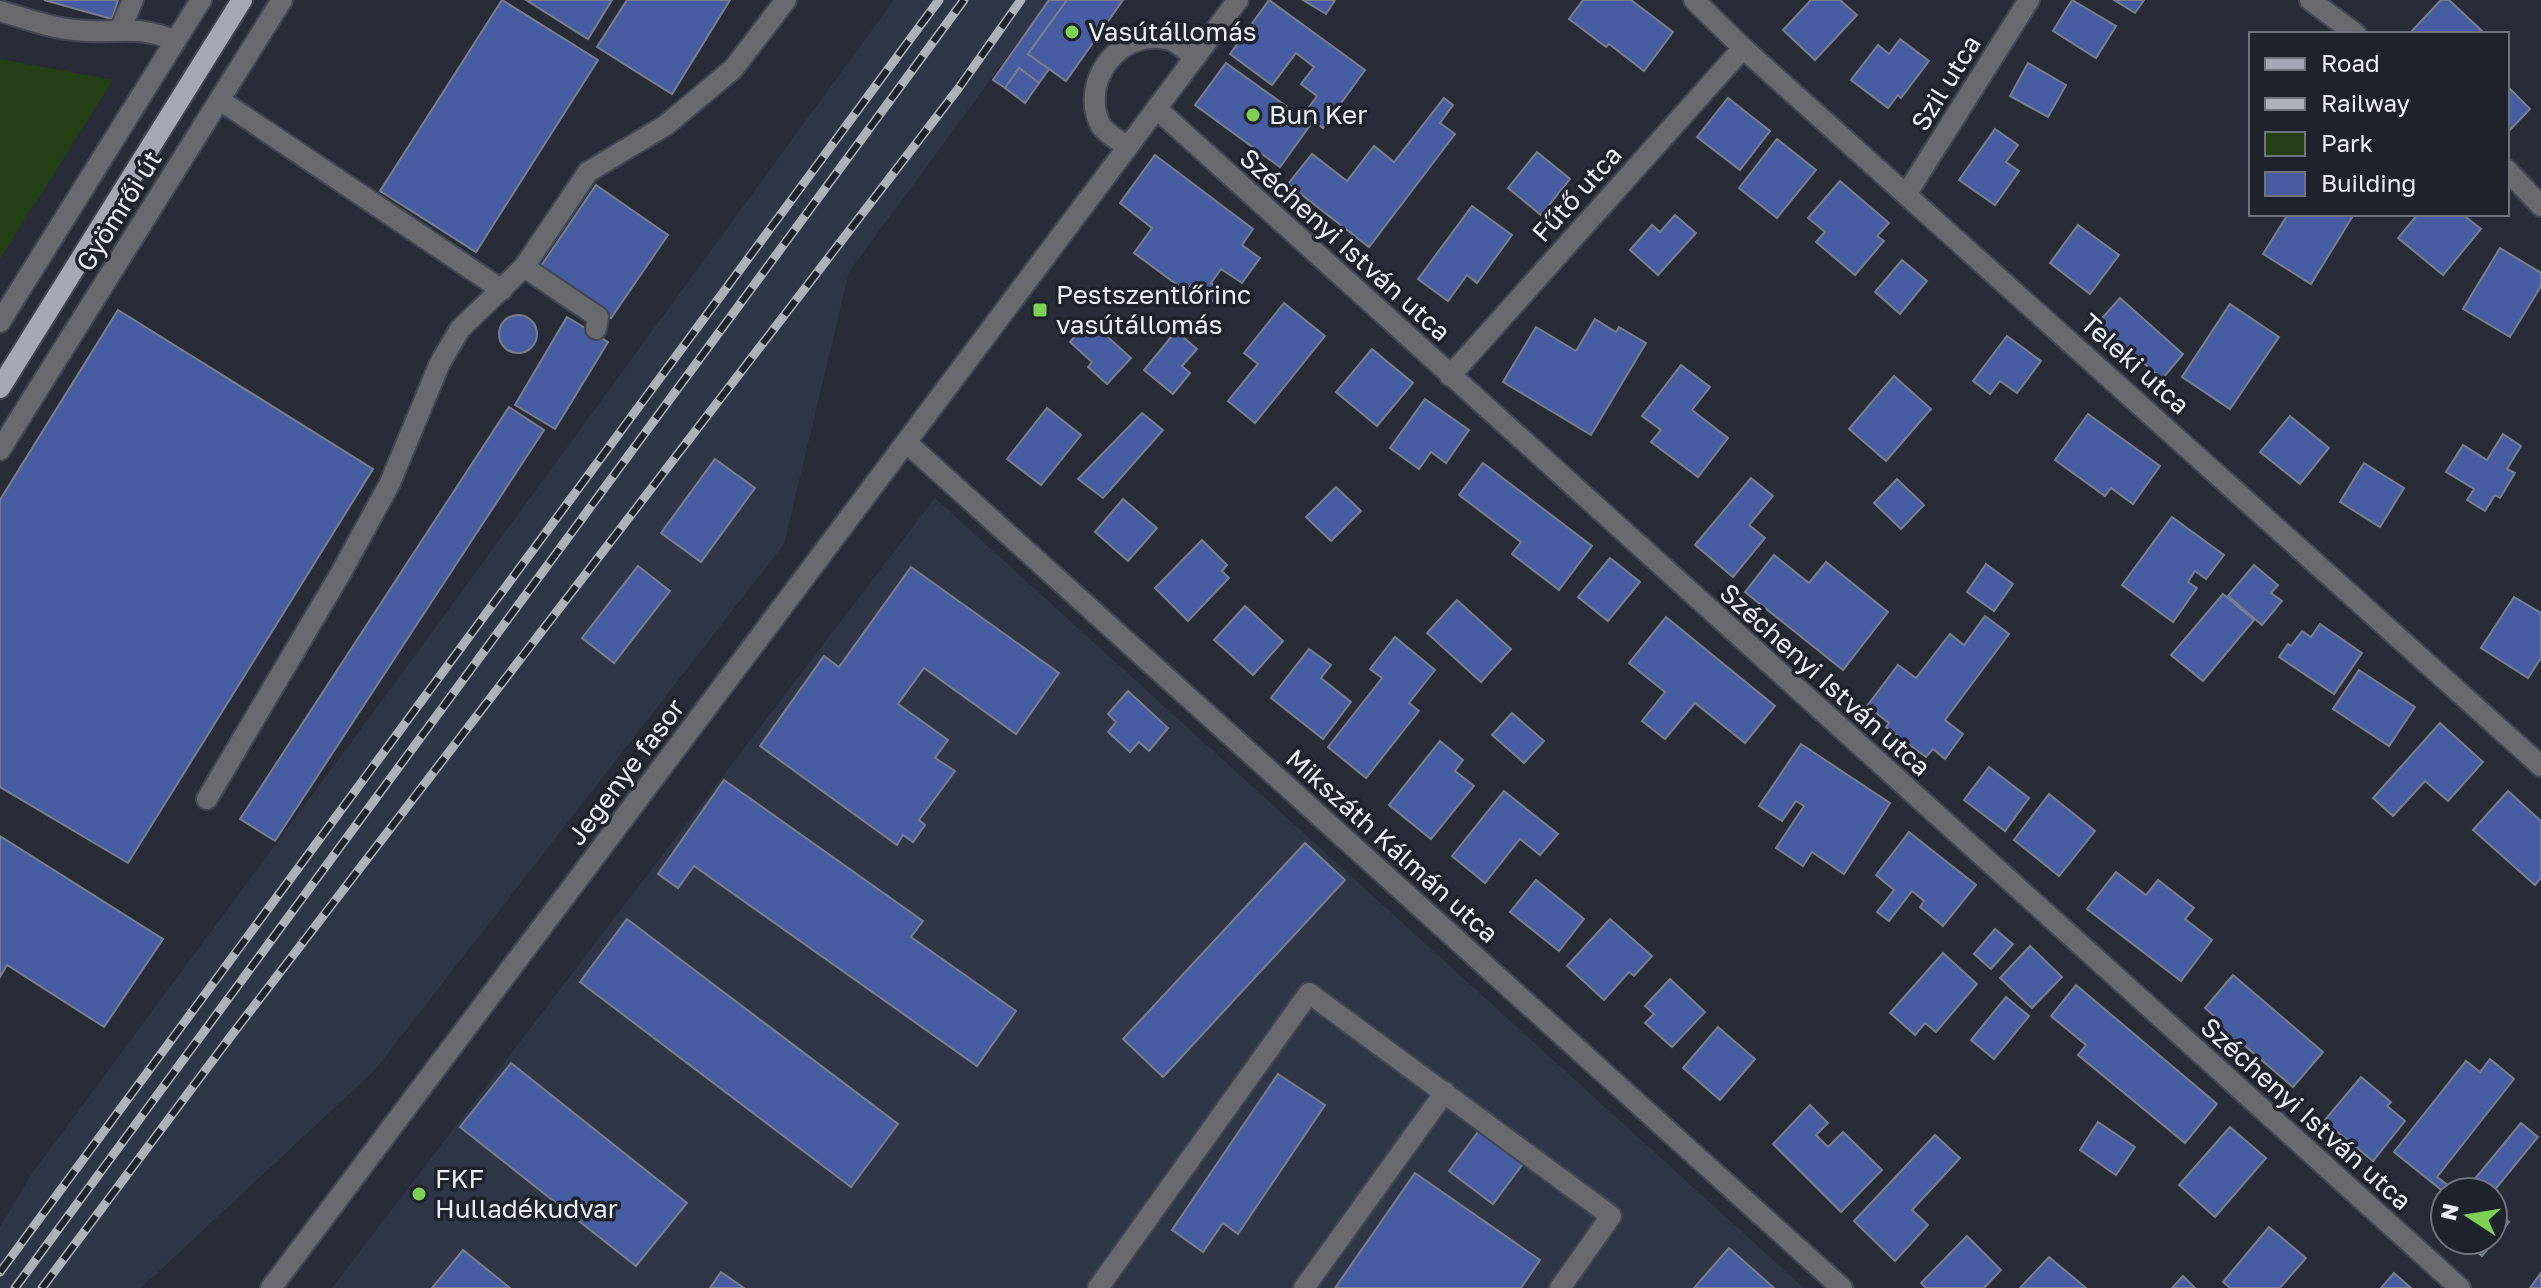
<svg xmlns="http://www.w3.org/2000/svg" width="2541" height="1288" font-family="'Golos Text',sans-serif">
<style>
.built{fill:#2f3647}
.green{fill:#224014}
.building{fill:#465ea1;stroke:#797f8c;stroke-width:2}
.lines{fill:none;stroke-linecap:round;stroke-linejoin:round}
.minor-casing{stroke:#434753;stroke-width:24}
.major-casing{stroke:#434753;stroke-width:24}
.minor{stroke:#686a70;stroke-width:20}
.major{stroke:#a3a8b4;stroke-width:20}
.rail-casing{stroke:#adb1ba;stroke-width:9}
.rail{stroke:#1e222d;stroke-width:6;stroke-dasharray:18;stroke-linecap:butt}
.poi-dot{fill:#7cd155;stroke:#1e222d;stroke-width:3}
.labels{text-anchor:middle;stroke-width:7;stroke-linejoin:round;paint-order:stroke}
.poi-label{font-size:26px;fill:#eceff7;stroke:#1e222d;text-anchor:start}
.street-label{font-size:26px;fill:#eceff7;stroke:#1e222d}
</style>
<rect width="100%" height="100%" fill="#282c38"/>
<g class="built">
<polygon points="894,0 1049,0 849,272 784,544 375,1070 141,1288 0,1288 0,1227 31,1175 389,691"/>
<polygon points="935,498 1804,1288 332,1288"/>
</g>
<polygon class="green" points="0,59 113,80 0,259"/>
<g class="building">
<polygon points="44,0 118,0 112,19"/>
<polygon points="502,0 598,60 476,252 380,191"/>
<polygon points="526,0 612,0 588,39"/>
<polygon points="627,0 730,0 672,94 597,47"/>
<polygon points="1049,0 1067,0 1028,54 1049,69 1039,83 1019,68 1005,88 993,80"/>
<polygon points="1067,0 1123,0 1066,81 1028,54"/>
<polygon points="1269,0 1365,70 1323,128 1304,114 1317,96 1301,84 1314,67 1296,53 1272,85 1230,54"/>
<polygon points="1303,0 1335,0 1326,14"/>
<polygon points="1583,0 1631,0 1673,32 1644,71 1609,44 1606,47 1569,19"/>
<polygon points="1811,0 1840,0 1857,15 1815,60 1783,30"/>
<polygon points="2072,0 2116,26 2096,58 2053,31"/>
<polygon points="2114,0 2144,0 2135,13"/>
<polygon points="2441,0 2449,0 2482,31 2480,34 2409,34"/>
<polygon points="1900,39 1929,61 1901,98 1898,95 1888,108 1851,80 1878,45 1889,54"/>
<polygon points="1226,63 1311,124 1280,167 1195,105"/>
<polygon points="2028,63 2066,85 2048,117 2010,96"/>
<polygon points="1019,68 1039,83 1025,103 1005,88"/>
<polygon points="2507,86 2530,109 2507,133"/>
<polygon points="1444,98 1453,105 1440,123 1455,134 1369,247 1288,184 1312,154 1347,181 1374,146 1394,162"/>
<polygon points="1728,98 1770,131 1740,170 1697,137"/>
<polygon points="1995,129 2018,145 2006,162 2019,171 1995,205 1959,180"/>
<polygon points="1777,139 1816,170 1777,218 1739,188"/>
<polygon points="1537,152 1570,179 1541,215 1508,188"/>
<polygon points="1155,155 1253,229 1242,245 1260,258 1242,283 1221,269 1211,283 1223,292 1215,303 1191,285 1187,292 1134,253 1152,228 1120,203"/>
<polygon points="1840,181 1889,223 1877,236 1884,241 1855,275 1816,242 1825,232 1808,218"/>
<polygon points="596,185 668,235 611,318 539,269"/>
<polygon points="1472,206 1512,235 1477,283 1467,275 1448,301 1418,279"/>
<polygon points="2288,214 2354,214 2311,284 2263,254"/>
<polygon points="2418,214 2462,214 2481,229 2443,275 2398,238"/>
<polygon points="1675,215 1696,233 1658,275 1630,250 1652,225 1660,232"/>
<polygon points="2078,225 2119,255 2090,294 2050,263"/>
<polygon points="2500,248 2541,273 2541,286 2510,337 2463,309"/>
<polygon points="1902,260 1927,281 1900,314 1875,292"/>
<polygon points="2120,298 2183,354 2162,379 2098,323"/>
<polygon points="1284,303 1325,336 1255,423 1228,401 1258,364 1244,353"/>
<polygon points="2230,304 2279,337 2230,409 2182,377"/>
<polygon points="118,310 373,469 128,863 0,787 0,500"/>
<circle cx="518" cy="334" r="19"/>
<polygon points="567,317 608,342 555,429 515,405"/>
<polygon points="1595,319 1616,332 1619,327 1646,343 1591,435 1503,382 1536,327 1576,351"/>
<polygon points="1089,320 1131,358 1107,384 1088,367 1092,362 1070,342"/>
<polygon points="1176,331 1197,349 1182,366 1190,373 1173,394 1144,370"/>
<polygon points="2007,336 2041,361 2017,393 2000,381 1990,394 1973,381"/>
<polygon points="1372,349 1413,383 1377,426 1336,392"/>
<polygon points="1681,365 1710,387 1692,410 1728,438 1698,477 1651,442 1661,430 1642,416"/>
<polygon points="1894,376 1931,409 1886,461 1849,429"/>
<polygon points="1425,399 1469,430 1446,463 1431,452 1419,469 1390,448"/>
<polygon points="509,407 544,430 275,841 240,819"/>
<polygon points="1047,408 1081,435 1041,485 1007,459"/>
<polygon points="1142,413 1163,430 1103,498 1078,479"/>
<polygon points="2088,414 2160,466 2133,504 2111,488 2105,496 2055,460"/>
<polygon points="2290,416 2329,448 2300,484 2260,452"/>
<polygon points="2503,434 2521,446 2507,469 2515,473 2500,498 2495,495 2485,511 2467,500 2474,489 2446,472 2463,445 2487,460"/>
<polygon points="715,459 755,488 701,562 661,533"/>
<polygon points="1483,463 1592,546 1559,590 1512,554 1521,542 1459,495"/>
<polygon points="2364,463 2404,488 2380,527 2340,502"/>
<polygon points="1751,478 1773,496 1749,525 1765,538 1733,577 1695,545"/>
<polygon points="1897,479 1924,505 1901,529 1874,503"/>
<polygon points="1336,487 1361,511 1331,541 1306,517"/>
<polygon points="1123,499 1157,528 1128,561 1095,532"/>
<polygon points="2172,517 2224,555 2206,579 2195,571 2188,582 2197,588 2173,622 2122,585"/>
<polygon points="1202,540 1227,565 1222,571 1229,578 1188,621 1155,588"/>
<polygon points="1774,555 1809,583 1826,562 1888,612 1843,670 1745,592"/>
<polygon points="1610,558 1640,582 1608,621 1578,597"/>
<polygon points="1986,564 2013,584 1994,611 1967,592"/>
<polygon points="2254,565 2278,585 2271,593 2282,601 2262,625 2228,596"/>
<polygon points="638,566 670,591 614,663 582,638"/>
<polygon points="911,567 1059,673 1016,734 924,668 898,704 948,740 935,758 955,771 919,820 925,825 913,842 903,835 897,845 760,746 824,656 839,667"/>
<polygon points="2223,594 2254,620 2203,681 2171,655"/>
<polygon points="2514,597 2541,613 2541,658 2528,678 2481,648"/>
<polygon points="1457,600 1511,649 1481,682 1427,633"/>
<polygon points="1245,606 1283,641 1253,675 1214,640"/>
<polygon points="1985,616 2009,634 1945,720 1963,734 1945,759 1933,749 1926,757 1886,727 1889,723 1867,706 1898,665 1916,678 1950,634 1964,645"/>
<polygon points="1666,617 1775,706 1745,743 1695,703 1665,739 1642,721 1665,692 1629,663"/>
<polygon points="2320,624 2362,653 2334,694 2279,657 2288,644 2291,646 2302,631 2311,637"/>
<polygon points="1395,637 1435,670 1409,703 1419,711 1366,778 1328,747 1382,678 1370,669"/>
<polygon points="1309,649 1331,665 1321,678 1351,702 1323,739 1271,698"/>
<polygon points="2359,670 2415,707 2389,746 2333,709"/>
<polygon points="1128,691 1168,728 1149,751 1139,742 1130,752 1108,732 1116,722 1108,714"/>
<polygon points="1512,713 1544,741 1524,763 1492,735"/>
<polygon points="2440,723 2483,762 2448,801 2425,781 2393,816 2373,798"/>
<polygon points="1440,741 1463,760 1455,771 1474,786 1431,839 1389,805"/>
<polygon points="1801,744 1890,803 1844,874 1812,852 1803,866 1776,848 1804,806 1796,801 1782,821 1759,806"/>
<polygon points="1989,767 2029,798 2005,831 1964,800"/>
<polygon points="724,780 923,921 911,937 1016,1011 977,1066 694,866 678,888 658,874"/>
<polygon points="1504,791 1558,834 1540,855 1520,839 1485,883 1452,856"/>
<polygon points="2508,791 2541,821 2541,878 2535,885 2473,830"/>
<polygon points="2049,794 2095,831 2059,876 2014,840"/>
<polygon points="1909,832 1976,885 1943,926 1920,907 1924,901 1912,891 1889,921 1877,912 1894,890 1876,875"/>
<polygon points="0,836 163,939 104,1027 7,965 0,977"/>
<polygon points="1305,843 1345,880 1163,1077 1123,1039"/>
<polygon points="2116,872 2146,895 2158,880 2194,908 2185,919 2212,940 2181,981 2087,909"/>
<polygon points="1536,880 1584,919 1559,951 1510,912"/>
<polygon points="627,919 898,1124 851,1187 580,982"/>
<polygon points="1610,919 1652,956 1634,976 1629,972 1604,1000 1567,966"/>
<polygon points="1995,929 2013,944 1991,969 1974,954"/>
<polygon points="2030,946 2062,977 2032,1008 2000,978"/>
<polygon points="1943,953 1977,984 1936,1032 1925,1023 1915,1035 1890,1013"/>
<polygon points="2233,975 2323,1052 2293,1087 2238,1040 2229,1050 2211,1036 2222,1023 2205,1008"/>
<polygon points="1670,979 1705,1012 1672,1047 1645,1023 1654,1014 1645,1006"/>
<polygon points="2076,985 2217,1104 2185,1143 2078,1055 2086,1045 2051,1016"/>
<polygon points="2006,997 2029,1016 1994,1059 1971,1040"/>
<polygon points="1718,1027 1755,1059 1720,1100 1683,1068"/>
<polygon points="2490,1059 2514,1079 2437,1177 2449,1186 2444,1192 2394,1152 2466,1061 2480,1072"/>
<polygon points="511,1063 687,1203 636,1266 460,1127"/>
<polygon points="1278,1074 1325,1105 1238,1234 1223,1223 1203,1252 1172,1230"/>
<polygon points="2361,1077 2391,1102 2387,1106 2405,1121 2373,1161 2324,1121"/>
<polygon points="1810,1105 1828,1123 1816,1135 1828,1147 1843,1132 1882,1170 1841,1212 1773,1144"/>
<polygon points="2098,1122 2135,1147 2116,1175 2080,1150"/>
<polygon points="2521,1123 2538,1137 2493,1192 2464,1192"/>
<polygon points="2230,1127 2266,1158 2215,1217 2179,1185"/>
<polygon points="1481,1128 1525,1161 1493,1204 1449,1171"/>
<polygon points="1935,1135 1960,1158 1912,1210 1928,1225 1895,1261 1854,1221"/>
<polygon points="1415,1173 1540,1260 1521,1288 1335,1288"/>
<polygon points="2493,1209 2509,1222 2482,1256 2463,1240 2493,1240"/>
<polygon points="2269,1227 2306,1258 2280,1288 2230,1288 2223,1282"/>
<polygon points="1967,1236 2001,1270 1984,1288 1926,1288 1921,1283"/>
<polygon points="1729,1248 1774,1288 1694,1288"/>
<polygon points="463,1250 510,1288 432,1288"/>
<polygon points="2049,1257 2086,1288 2020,1288"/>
<polygon points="721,1272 744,1288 710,1288"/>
<polygon points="2394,1273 2411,1288 2381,1288"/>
<polygon points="2541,1273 2541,1288 2530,1288"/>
<polygon points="2183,1276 2195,1288 2172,1288"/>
</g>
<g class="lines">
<defs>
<g id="minor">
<polyline points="1694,0 1743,48 2541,766"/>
<polyline points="2310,0 2356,34"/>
<path d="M0 11C24 18 50 28 75 30 114 35 136 23 175 41"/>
<polyline points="120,30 133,0"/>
<polyline points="220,100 502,290"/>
<polyline points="1157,109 2460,1288"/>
<path d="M1128 147C1120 141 1105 133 1100 124 1079 80 1122 26 1170 40 1178 42 1188 52 1195 58"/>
<polyline points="2507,170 2541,206"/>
<polyline points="1907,193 2029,0"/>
<polyline points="524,267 598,317 596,329"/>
<polyline points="0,322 201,0"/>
<polyline points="1450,376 1743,48"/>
<polyline points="907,443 1842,1288"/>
<polyline points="0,450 282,0"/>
<polyline points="207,799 342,571 390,483 440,363 460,329 524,267 588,172 666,125 733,69 786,0"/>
<polyline points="271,1288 1238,0"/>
<polyline points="1098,1288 1309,993 1611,1216 1560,1288"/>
<polyline points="1304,1288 1445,1092"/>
</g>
<polyline id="major" points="0,388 242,0"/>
</defs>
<use href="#minor" class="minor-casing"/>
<use href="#major" class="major-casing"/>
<use href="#minor" class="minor"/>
<use href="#major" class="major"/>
<defs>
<g id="rail">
<polyline points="0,1272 939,0"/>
<polyline points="15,1288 964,0"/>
<polyline points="42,1288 231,1036 958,89 1021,0"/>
</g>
</defs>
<use href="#rail" class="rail-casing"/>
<use href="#rail" class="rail"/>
</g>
<g class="poi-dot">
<circle cx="1072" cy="32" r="8"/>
<circle cx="1253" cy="115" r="8"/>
<rect x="1032" y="302" width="16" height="16" rx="4"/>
<circle cx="419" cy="1194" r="8"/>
</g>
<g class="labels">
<g class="poi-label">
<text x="1088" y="41">Vasútállomás</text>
<text x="1269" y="124">Bun Ker</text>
<text x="1056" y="304">Pestszentlőrinc<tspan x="1056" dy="30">vasútállomás</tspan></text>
<text x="435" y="1188">FKF<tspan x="435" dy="30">Hulladékudvar</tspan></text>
</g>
<g class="street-label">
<text transform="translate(1946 83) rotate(-58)" y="9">Szil utca</text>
<text transform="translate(1577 194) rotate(-48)" y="9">Fűtő utca</text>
<text transform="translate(119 211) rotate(-58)" y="9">Gyömrői út</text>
<text transform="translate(1345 245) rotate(42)" y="9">Széchenyi István utca</text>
<text transform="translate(2135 364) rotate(42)" y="9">Teleki utca</text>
<text transform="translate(1825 680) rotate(42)" y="9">Széchenyi István utca</text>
<text transform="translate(626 772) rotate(-53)" y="9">Jegenye fasor</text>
<text transform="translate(1392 846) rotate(42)" y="9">Mikszáth Kálmán utca</text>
<text transform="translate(2306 1114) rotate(42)" y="9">Széchenyi István utca</text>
</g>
</g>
<rect x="2249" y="32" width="260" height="184" fill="#1e222d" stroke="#70747e" stroke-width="2"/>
<rect x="2265" y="58" width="40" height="12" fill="#a3a8b4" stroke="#70747e" stroke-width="2"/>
<text x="2321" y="72" font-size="24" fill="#eceff7">Road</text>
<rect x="2265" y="98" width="40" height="12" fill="#adb1ba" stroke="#70747e" stroke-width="2"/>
<text x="2321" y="112" font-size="24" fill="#eceff7">Railway</text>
<rect x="2265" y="132" width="40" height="24" fill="#224014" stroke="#70747e" stroke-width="2"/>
<text x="2321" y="152" font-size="24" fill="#eceff7">Park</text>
<rect x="2265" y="172" width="40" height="24" fill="#465ea1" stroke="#70747e" stroke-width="2"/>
<text x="2321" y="192" font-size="24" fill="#eceff7">Building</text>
<g transform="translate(2469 1216) rotate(282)"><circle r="38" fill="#1e222d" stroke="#70747e" stroke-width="2"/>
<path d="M0-6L14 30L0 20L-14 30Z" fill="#7cd155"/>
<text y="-12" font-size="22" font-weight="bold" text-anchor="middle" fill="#eceff7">N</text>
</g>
</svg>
